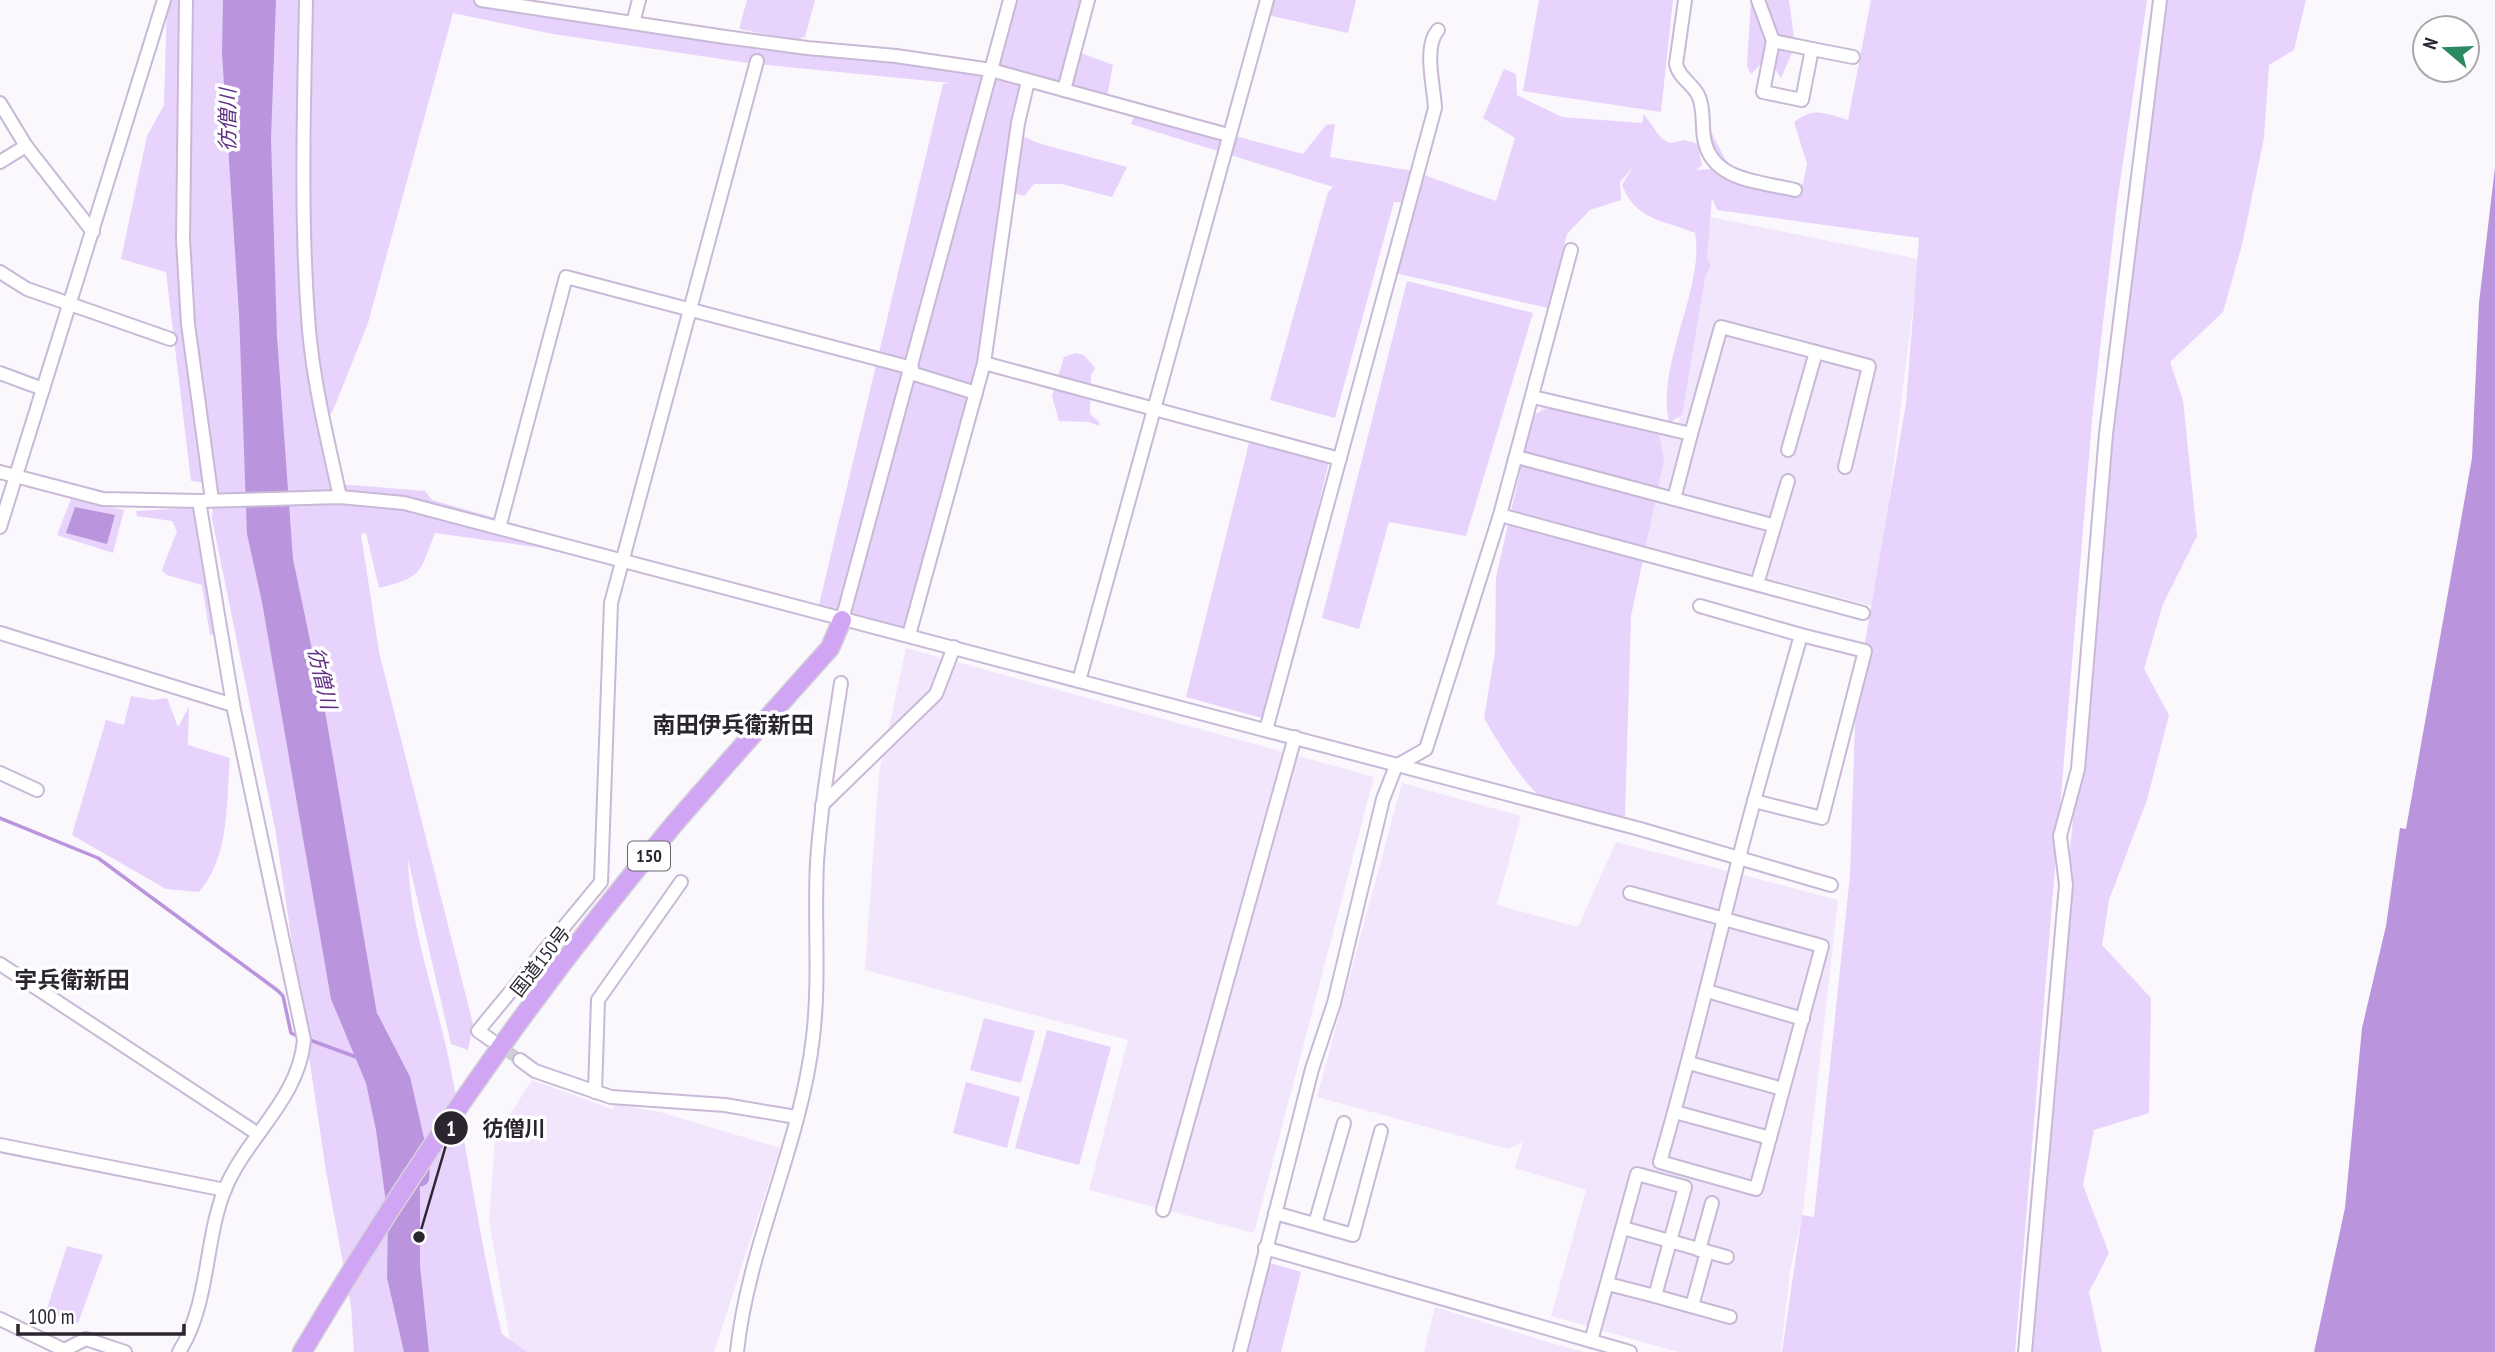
<svg xmlns="http://www.w3.org/2000/svg" width="2495" height="1352" font-family="'PT Sans Narrow','Noto Sans JP',sans-serif">
<style>
.built{fill:#f2e6fd}
.green{fill:#e8d3fc;fill-rule:evenodd}
.water{fill:#ba94dc}
.lines{fill:none;stroke-linecap:round;stroke-linejoin:round}
.stream{stroke:#ba94dc;stroke-width:3.5}
.river{stroke:#ba94dc;stroke-width:19}
.minor-tunnel{stroke:#d1cdd4;stroke-width:12;stroke-dasharray:12 6;stroke-linecap:butt}
.minor-casing{stroke:#c8b9d6;stroke-width:16}
.highway-casing{stroke:#d5d3d6;stroke-width:21}
.minor{stroke:#fff;stroke-width:12}
.highway{stroke:#d0a6f4;stroke-width:18}
.labels{text-anchor:middle;stroke-width:7;stroke-linejoin:round;paint-order:stroke}
.shield{fill:#fff;stroke:#6b666e;stroke-width:2}
.shield-label{font-size:18px;font-weight:bold;fill:#2b2530}
.street-label{font-size:19px;fill:#2b2530;stroke:#fff}
.water-label{font-size:21px;font-style:italic;fill:#613085;stroke:#fff}
.quarter-label{font-size:23px;font-weight:bold;fill:#2b2530;stroke:#fff}
.leader{fill:none;stroke:#2b2530;stroke-width:2.5}
.callout-dot{fill:#2b2530;stroke:#fff;stroke-width:2.5}
.mark-label{font-size:21px;text-anchor:middle;font-weight:bold;fill:#fff}
.callout-label{font-size:21px;text-anchor:middle;font-weight:bold;fill:#2b2530;stroke:#fff;stroke-width:7;stroke-linejoin:round;paint-order:stroke}
</style>
<rect width="100%" height="100%" fill="#faf7fd"/>
<g class="built">
<polygon points="1711,217 1919,259 1876,607 1514,511 1542,403 1676,438"/>
<polygon points="906,648 1374,777 1254,1233 1089,1190 1128,1040 865,970 879,773"/>
<polygon points="1402,783 1521,816 1497,905 1578,927 1616,842 1838,900 1803,1211 1790,1271 1781,1352 1678,1352 1551,1316 1586,1190 1515,1168 1523,1142 1508,1149 1317,1097"/>
<polygon points="532,1080 612,1109 615,1104 660,1112 780,1148 714,1352 512,1352 489,1221 495,1138"/>
<polygon points="1435,1307 1551,1343 1584,1352 1424,1352"/>
</g>
<g class="green">
<path d="M167 0H510L725 37 758 50 913 58 990 70 1011 0H1088L1075 51 1113 65 1106 102 1029 81 1019 135 1041 144 1127 167 1112 197 1062 184H1034L1024 196 1010 192 979 363 909 635 817 613 943 84 951 83 748 63 553 34 453 13 368 323 332 413 323 412 338 484 425 491 432 500 614 552 611 565 543 548 435 533C419 574 423 577 379 588L366 533 361 534 379 652 473 1024 468 1050 451 1044 408 859C410 925 433 987 447 1051 467 1145 479 1240 502 1334L527 1352H354L351 1307 326 1171 275 828 212 519 214 484 191 481 166 272 121 259 147 136 164 105ZM310 70 312 139 307 183Z"/>
<polygon points="747,0 815,0 805,37 795,40 739,29"/>
<polygon points="1267,0 1356,0 1348,33 1263,14"/>
<polygon points="1539,0 1673,0 1661,112 1523,91"/>
<polygon points="1751,0 1789,0 1795,46 1781,78 1767,58 1751,74 1747,66"/>
<path d="M1871 0H2147L2117 203 2093 409 2015 1352H1782L1802 1215 1814 1217 1850 875 1856 695 1906 403 1919 238 1717 210 1712 198 1707 259 1711 265 1705 277 1682 415 1669 423C1656 363 1705 288 1695 233 1664 220 1636 221 1622 185L1633 167 1620 182 1621 200 1590 210 1567 234 1548 308 1391 272 1409 203 1394 202 1335 418 1270 400 1328 192 1333 187 1131 124 1136 110 1303 154 1326 125 1335 124 1330 157 1413 171 1496 201 1515 138 1483 118 1504 69 1516 74 1517 95 1562 117 1642 123 1644 114 1661 138 1670 143 1684 140 1698 144 1702 166 1695 170 1712 169 1702 114 1725 159 1737 173 1803 184 1807 164 1794 122C1816 106 1825 114 1848 120Z"/>
<polygon points="2160,0 2306,0 2294,50 2269,65 2264,138 2242,245 2223,312 2170,362 2183,400 2197,536 2163,604 2144,669 2169,715 2147,800 2109,900 2102,945 2151,998 2149,1113 2094,1130 2083,1185 2109,1253 2089,1292 2102,1352 2023,1352 2122,296"/>
<polygon points="1407,281 1533,313 1466,536 1389,522 1359,629 1322,618"/>
<polygon points="1075,353 1084,355 1095,368 1091,375 1090,414 1099,422 1099,426 1089,422 1059,421 1052,396 1064,357"/>
<path d="M1553 406 1618 415 1659 434 1664 460 1631 616 1625 816C1605 817 1568 818 1550 805 1523 785 1501 747 1484 718L1495 652 1496 577 1533 415Z"/>
<polygon points="1251,435 1330,456 1269,720 1186,697"/>
<polygon points="71,499 124,510 113,553 57,535"/>
<polygon points="187,508 193,509 216,634 210,635 202,585 167,575 162,570 177,531 172,521 137,516 136,511"/>
<path d="M131 696 154 700 167 698 178 727 189 707 188 745 230 758C226 803 230 856 199 892L166 889 72 835 106 720 124 725Z"/>
<polygon points="984,1018 1035,1031 1021,1083 970,1070"/>
<polygon points="1047,1030 1111,1047 1079,1165 1015,1148"/>
<polygon points="966,1082 1020,1097 1007,1148 953,1133"/>
<polygon points="67,1246 103,1255 78,1323 46,1312"/>
<polygon points="1263,1261 1301,1272 1281,1352 1240,1352"/>
</g>
<g class="water">
<polygon points="223,0 276,0 271,139 277,337 293,559 326,717 382,1043 420,1163 420,1266 429,1352 404,1352 387,1278 388,1217 376,1130 366,1083 331,999 262,602 247,534 239,313 222,53"/>
<polygon points="2495,167 2495,1352 2314,1352 2345,1208 2362,1028 2386,926 2400,828 2406,829 2472,458 2479,303"/>
<polygon points="75,507 115,515 107,544 66,533"/>
</g>
<g class="lines">
<g class="stream">
<polyline points="0,818 98,858 277,990 283,996 291,1033 299,1037"/>
<polyline points="307,1039 359,1058"/>
</g>
<polyline class="river" points="370,1020 401,1080 420,1163 420,1177"/>
<polyline class="minor-tunnel" points="494,1042 520,1060"/>
<defs>
<g id="minor">
<polyline points="186,0 183,239 188,324 212,500"/>
<path d="M306 0C304 110 300 220 309 330 314 386 328 442 340 497"/>
<polyline points="481,0 725,37 807,48 896,56 991,70 1228,135"/>
<path d="M1685 0 1676 64C1679 78 1692 83 1698 95 1704 106 1702 125 1704 138 1711 181 1758 181 1795 190"/>
<polyline points="1758,0 1773,41 1763,92 1802,100 1812,49 1773,41"/>
<polyline points="633,23 639,0"/>
<polyline points="1812,49 1853,57"/>
<polyline points="1064,90 1088,0"/>
<polyline points="0,103 26,146 93,232"/>
<polyline points="0,162 26,146"/>
<polyline points="0,272 27,289 170,339"/>
<polyline points="984,363 1340,459"/>
<polyline points="0,373 43,389"/>
<polyline points="911,373 976,393"/>
<polyline points="1533,397 1691,434 1674,499 1772,525"/>
<polyline points="1691,434 1721,327 1816,352"/>
<polyline points="1788,450 1816,352 1869,366 1845,467"/>
<polyline points="1517,457 1674,499"/>
<polyline points="0,472 103,499 199,501 340,497 404,503 1640,829 1831,885"/>
<polyline points="1500,515 1863,613"/>
<polyline points="0,527 164,0"/>
<polyline points="499,528 566,277 912,368"/>
<polyline points="1757,584 1788,481"/>
<polyline points="842,620 1010,0"/>
<polyline points="0,633 233,705"/>
<polyline points="909,635 984,363 1018,123 1028,81"/>
<polyline points="1079,681 1267,0"/>
<path d="M1266 730 1435 108C1434 86 1423 47 1438 30"/>
<polyline points="0,773 37,790"/>
<polyline points="1754,801 1822,818 1865,651 1801,635"/>
<polyline points="822,805 936,694 954,647"/>
<path d="M1630 893 1822 946 1756 1189 1660 1162C1689 1063 1713 962 1738 862 1757 786 1780 710 1801 635L1700 606"/>
<polyline points="0,964 258,1134"/>
<polyline points="1707,991 1803,1019"/>
<polyline points="491,1040 478,1031 601,882 611,603 757,61"/>
<polyline points="520,1060 535,1071 611,1097 725,1105 796,1117"/>
<polyline points="1689,1063 1783,1089"/>
<polyline points="595,1092 598,1000 681,882"/>
<polyline points="1675,1112 1770,1138"/>
<polyline points="0,1145 225,1190"/>
<polyline points="1163,1210 1295,737"/>
<polyline points="1275,1213 1353,1235 1381,1131"/>
<polyline points="1315,1224 1344,1123"/>
<polyline points="1623,1228 1727,1257"/>
<polyline points="1265,1248 1630,1352"/>
<polyline points="1699,1250 1712,1203"/>
<polyline points="1655,1296 1730,1317"/>
<polyline points="1692,1306 1707,1252"/>
<polyline points="0,1319 68,1352"/>
<polyline points="1591,1341 1637,1174 1685,1187 1655,1296 1608,1284"/>
<polyline points="60,1352 86,1339 125,1352"/>
<path d="M179 1352C210 1303 204 1241 225 1189 247 1136 299 1099 304 1040L233 705 199 501"/>
<path d="M737 1352C748 1245 801 1145 813 1037 820 980 814 920 817 862 821 802 832 743 841 683"/>
<polyline points="1240,1352 1312,1069 1334,1003 1383,799 1396,766 1426,749 1500,515 1571,250"/>
<polyline points="2025,1352 2066,885 2060,836 2078,769 2106,434 2160,0"/>
</g>
<path id="highway" d="M302 1352C412 1167 536 987 675 823 726 764 778 706 830 648L842 620"/>
</defs>
<use href="#minor" class="minor-casing"/>
<use href="#highway" class="highway-casing"/>
<use href="#minor" class="minor"/>
<use href="#highway" class="highway"/>
</g>
<g class="labels">
<rect class="shield" x="628" y="841.5" width="42" height="29" rx="5"/>
<g class="shield-label">
<text x="649" y="862">150</text>
</g>
<g class="street-label">
<text transform="translate(540 961) rotate(-52)" y="7">国道150号</text>
</g>
<g class="water-label">
<text transform="translate(228 120) rotate(-90)" y="7">彷僧川</text>
<text transform="translate(322 678) rotate(77)" y="7">彷僧川</text>
</g>
<g class="quarter-label">
<text x="733" y="733">南田伊兵衛新田</text>
<text x="72" y="988">宇兵衛新田</text>
</g>
</g>
<path class="leader" d="M419 1237L451 1128"/>
<g class="callout-dot">
<circle cx="419" cy="1237" r="7"/>
<circle cx="451" cy="1128" r="18"/>
</g>
<g class="mark-label">
<text x="451" y="1136">1</text>
</g>
<g class="callout-label">
<text x="514" y="1136">彷僧川</text>
</g>
<g transform="translate(2446 49) rotate(289)"><circle r="33" fill="#ffffff" stroke="#aaa8ac" stroke-width="2"/>
<path d="M0-5L12 26L0 18L-12 26Z" fill="#2c8a62"/>
<text y="-10" font-size="19" font-weight="bold" text-anchor="middle" fill="#2b2530">N</text>
</g>
<path d="M18 1324v10h166v-10" fill="none" stroke="#2b2530" stroke-width="3.5"/>
<text x="28" y="1324" font-size="21" fill="#2b2530" stroke="#ffffff" stroke-width="5" paint-order="stroke">100 m</text>
</svg>
